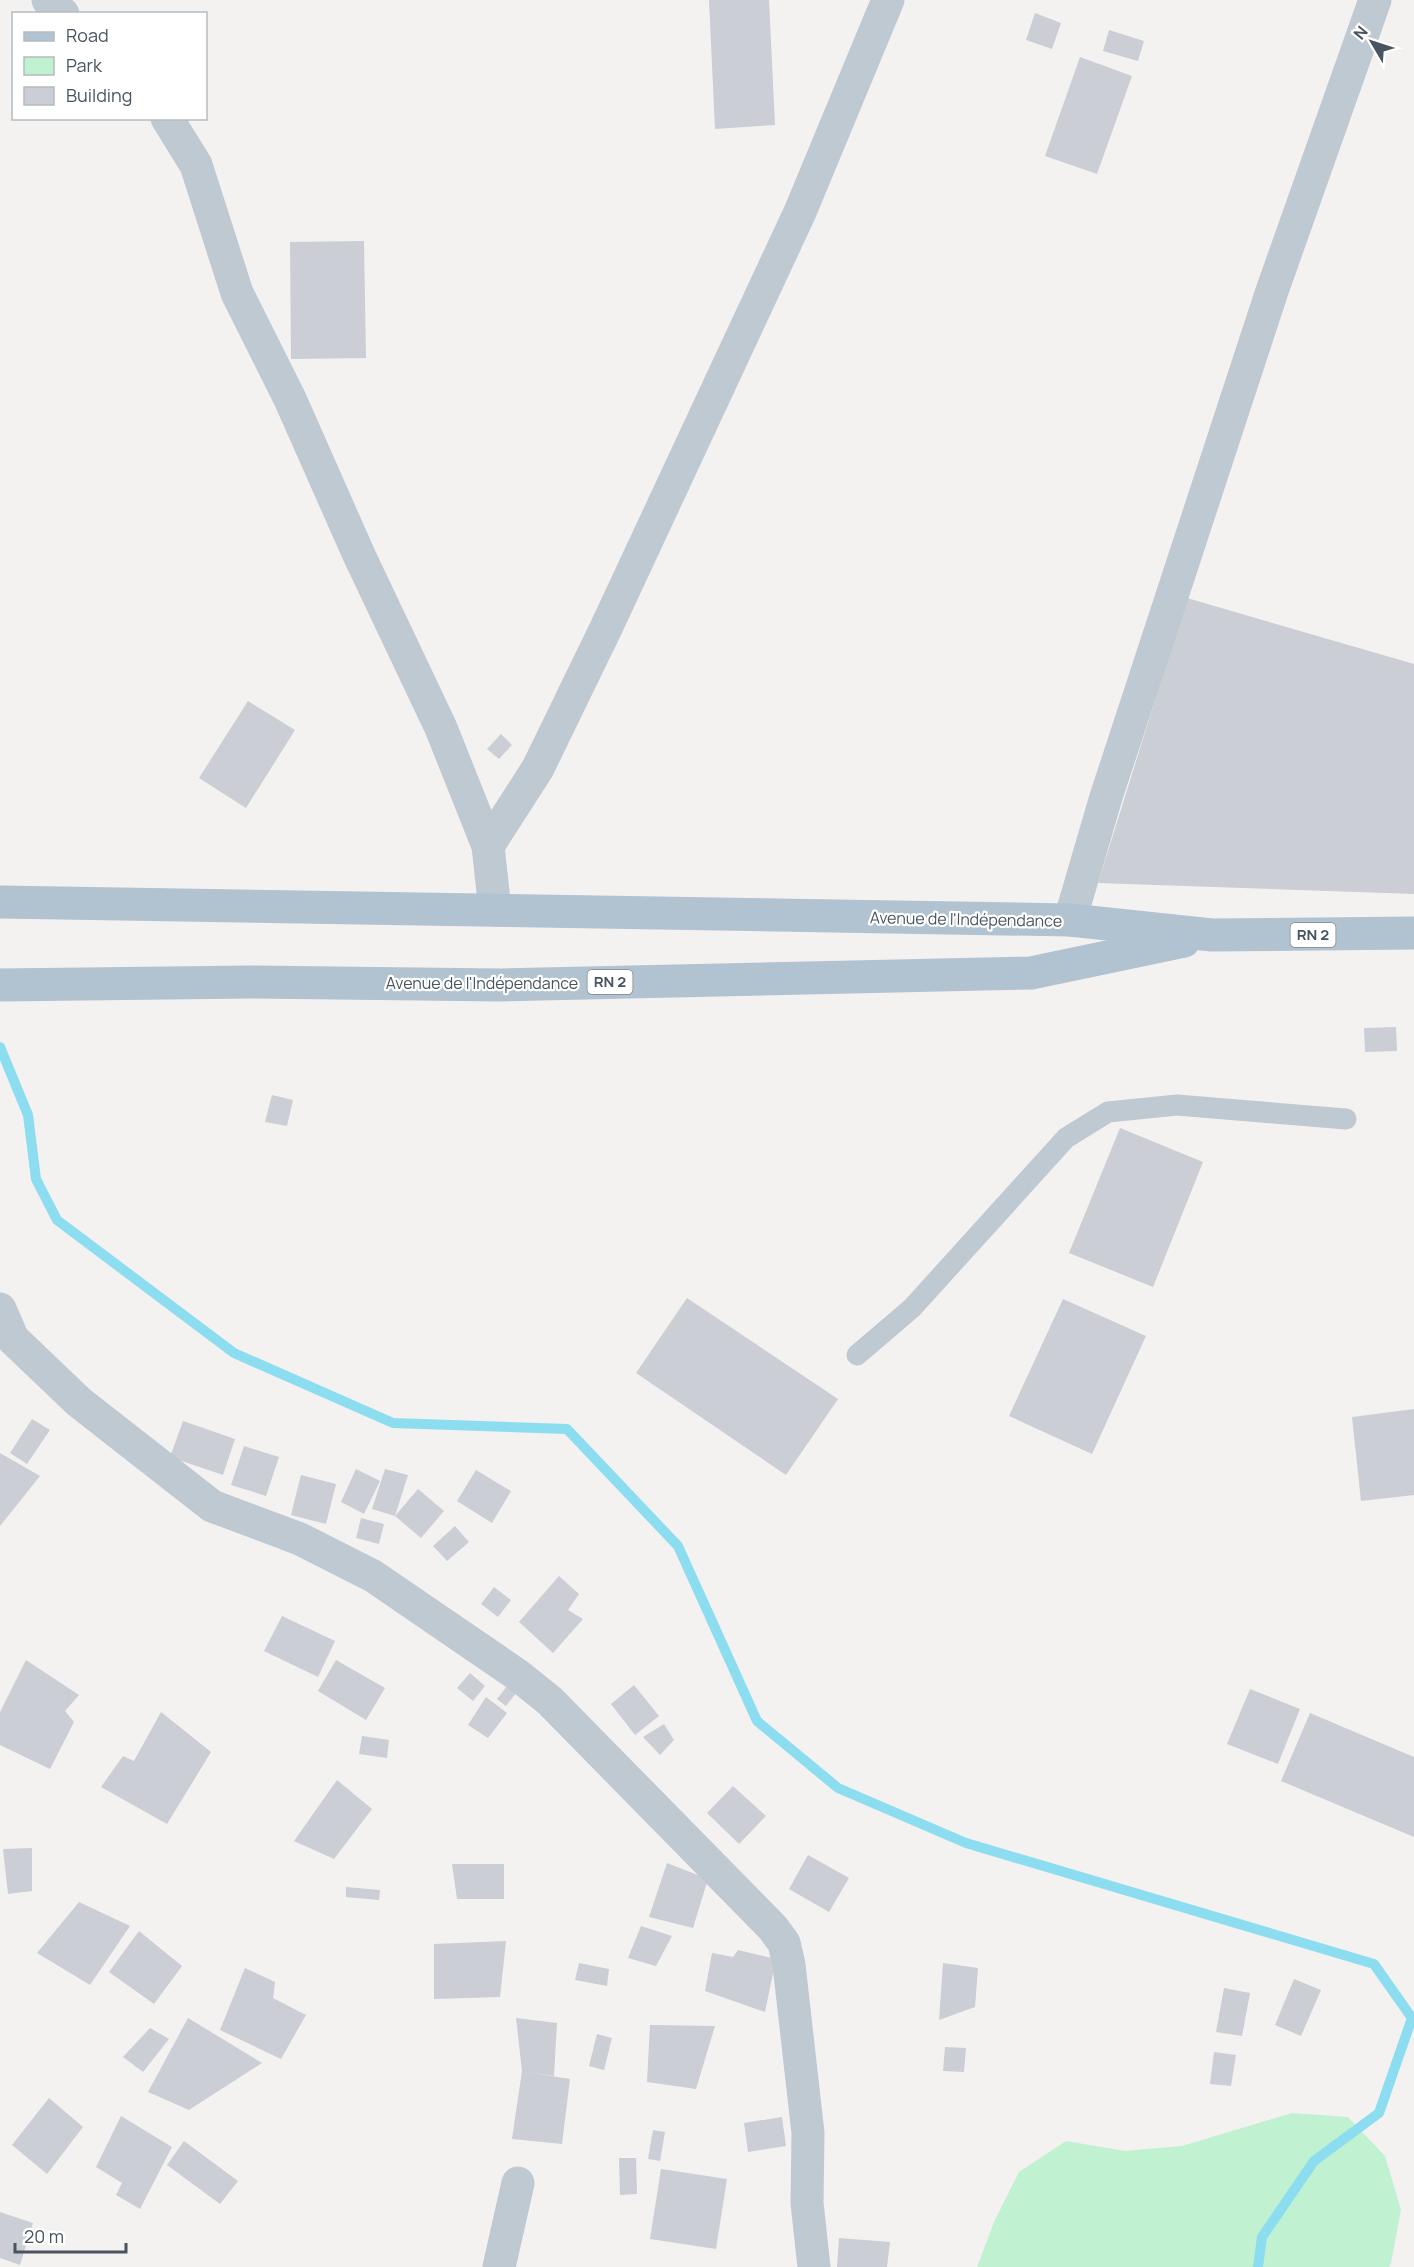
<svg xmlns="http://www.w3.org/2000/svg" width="1414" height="2267" font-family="Manrope,sans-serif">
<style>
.green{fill:#c0f1d1}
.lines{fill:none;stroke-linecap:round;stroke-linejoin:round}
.stream{stroke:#8cddef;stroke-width:10}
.building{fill:#cbced4}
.lane{stroke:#bfc9d1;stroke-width:21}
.street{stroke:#bfc9d1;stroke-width:33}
.primary{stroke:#b1c2d0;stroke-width:33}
.labels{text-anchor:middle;stroke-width:4.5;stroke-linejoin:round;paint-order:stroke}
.shield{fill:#fff;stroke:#7f8890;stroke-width:1.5}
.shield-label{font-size:15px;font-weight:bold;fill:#485560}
.street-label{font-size:16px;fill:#485560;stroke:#fff}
</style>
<rect width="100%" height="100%" fill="#f4f1f1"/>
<polygon class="green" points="1292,2113 1348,2117 1385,2156 1401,2210 1391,2263 1389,2267 977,2267 994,2222 1019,2172 1066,2141 1125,2151 1182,2146"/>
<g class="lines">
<polyline class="stream" points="0,1047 28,1115 36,1179 57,1220 234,1353 393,1423 567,1429 678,1546 757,1721 838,1788 966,1843 1374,1964 1412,2018 1379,2113 1314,2161 1262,2237 1258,2267"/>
</g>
<g class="building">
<polygon points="709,0 769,0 775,125 715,129"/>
<polygon points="1035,13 1061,23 1052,49 1026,40"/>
<polygon points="1109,30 1144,41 1138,61 1103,51"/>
<polygon points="1080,57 1132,76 1097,174 1045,156"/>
<polygon points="364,241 366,358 291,359 290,242"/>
<polygon points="1187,598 1414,664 1414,894 1098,883"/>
<polygon points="248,701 295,730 246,808 199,778"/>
<polygon points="501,734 512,745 499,759 487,749"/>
<polygon points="1396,1027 1397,1051 1365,1052 1364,1028"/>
<polygon points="272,1095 293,1100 287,1126 265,1122"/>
<polygon points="1120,1128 1203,1162 1153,1287 1069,1253"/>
<polygon points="687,1298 838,1399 786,1475 636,1373"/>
<polygon points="1063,1299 1146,1336 1092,1454 1009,1416"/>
<polygon points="1414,1409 1414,1495 1361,1501 1352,1417"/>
<polygon points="32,1419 50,1430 27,1464 10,1453"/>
<polygon points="183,1421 235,1439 223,1475 170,1457"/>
<polygon points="244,1446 279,1457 266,1496 231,1485"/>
<polygon points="0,1453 40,1476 0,1526"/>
<polygon points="356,1469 380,1481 364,1514 341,1502"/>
<polygon points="385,1469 408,1475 395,1516 372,1509"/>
<polygon points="476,1470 511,1491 492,1523 457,1501"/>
<polygon points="301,1475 336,1484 326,1524 291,1515"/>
<polygon points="418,1489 444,1511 421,1538 395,1516"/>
<polygon points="361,1518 384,1524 379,1544 356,1538"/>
<polygon points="455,1526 469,1542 447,1561 433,1546"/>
<polygon points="559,1576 579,1594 568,1610 583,1619 553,1653 519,1622"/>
<polygon points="494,1587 511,1600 498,1617 481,1604"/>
<polygon points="282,1616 335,1641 318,1677 264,1651"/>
<polygon points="26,1660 79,1695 65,1711 74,1722 50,1769 0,1745 0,1712"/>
<polygon points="336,1660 385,1688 366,1720 318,1691"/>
<polygon points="470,1673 485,1686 473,1701 457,1688"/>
<polygon points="511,1681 520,1688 506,1706 497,1699"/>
<polygon points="634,1685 659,1716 635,1735 611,1704"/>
<polygon points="1250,1689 1300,1709 1278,1764 1227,1744"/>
<polygon points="486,1697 507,1713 488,1738 468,1725"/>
<polygon points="161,1712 211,1752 167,1824 101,1787 123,1756 134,1761"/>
<polygon points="1310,1713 1414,1757 1414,1837 1281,1781"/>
<polygon points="664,1724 674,1740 660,1755 643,1737"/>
<polygon points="362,1736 389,1740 387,1758 359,1754"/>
<polygon points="337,1780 372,1809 334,1859 294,1841"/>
<polygon points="733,1786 766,1816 739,1844 707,1813"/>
<polygon points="32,1848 32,1891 8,1894 3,1849"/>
<polygon points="808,1855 849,1878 829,1912 789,1889"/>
<polygon points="667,1863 708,1879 693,1928 649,1917"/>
<polygon points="452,1864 504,1864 504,1899 457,1899"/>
<polygon points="346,1887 380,1890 379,1900 346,1897"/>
<polygon points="79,1902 130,1926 90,1985 37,1953"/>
<polygon points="641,1926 672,1936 656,1966 628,1958"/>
<polygon points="139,1931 182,1966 154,2004 109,1972"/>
<polygon points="506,1941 500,1997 434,1999 434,1944"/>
<polygon points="738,1950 776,1959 765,2012 705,1991 712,1953 733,1957"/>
<polygon points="579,1963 609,1969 607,1986 575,1980"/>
<polygon points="943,1963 978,1968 975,2007 939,2020"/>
<polygon points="245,1968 275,1982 273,1998 306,2015 281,2059 220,2030"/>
<polygon points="1294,1979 1321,1990 1301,2036 1275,2025"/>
<polygon points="1224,1988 1250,1993 1242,2036 1216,2032"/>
<polygon points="188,2018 262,2063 189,2110 148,2092"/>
<polygon points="516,2018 557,2023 554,2076 526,2072 570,2079 562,2144 512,2139 522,2071"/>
<polygon points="650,2025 715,2026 696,2089 647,2082"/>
<polygon points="150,2028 169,2039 143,2072 123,2057"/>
<polygon points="597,2034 612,2038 604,2070 589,2066"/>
<polygon points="945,2047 966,2048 964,2072 943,2071"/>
<polygon points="1214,2052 1236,2055 1231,2086 1210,2084"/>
<polygon points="49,2098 83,2127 47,2174 12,2145"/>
<polygon points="121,2116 172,2147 140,2209 116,2195 122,2183 96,2167"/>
<polygon points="782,2117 786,2146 748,2152 744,2123"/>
<polygon points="653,2130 665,2132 660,2161 648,2159"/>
<polygon points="184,2141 238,2181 220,2204 167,2165"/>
<polygon points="619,2158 636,2158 637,2194 620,2195"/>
<polygon points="661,2169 727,2179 716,2249 650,2239"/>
<polygon points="0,2212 33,2223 20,2265 0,2258"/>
<polygon points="839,2238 890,2242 887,2267 837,2267"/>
</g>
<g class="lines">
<polyline class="lane" points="857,1355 912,1308 1066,1138 1108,1112 1177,1105 1346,1119"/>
<g class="street">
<polyline points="48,0 63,14"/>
<polyline points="167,118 196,165 237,293 290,399 359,555 441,728 488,846"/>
<polyline points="495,910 488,846 538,768 606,628 800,212 888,0"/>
<polyline points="1070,920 1106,797 1272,291 1375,0"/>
<polyline points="0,1309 13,1339 79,1402 212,1506 300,1539 373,1576 519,1676 550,1701 773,1928 784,1943 789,1965 808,2133 807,2203 814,2267"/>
<polyline points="499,2267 518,2183"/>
</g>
<g class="primary">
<polyline points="0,902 1070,920 1212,935 1414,933"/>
<polyline points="0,985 251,982 500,985 1031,973 1184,941"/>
</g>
</g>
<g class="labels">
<g class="shield">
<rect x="1290.5" y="923" width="45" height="24" rx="4.5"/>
<rect x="587.5" y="970" width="45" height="24" rx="4.5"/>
</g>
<g class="shield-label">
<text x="1313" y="940">RN 2</text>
<text x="610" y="987">RN 2</text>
</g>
<g class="street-label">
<text transform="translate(966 919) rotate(1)" y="6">Avenue de l'Indépendance</text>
<text x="482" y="989">Avenue de l'Indépendance</text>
</g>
</g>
<rect x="12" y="12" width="195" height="108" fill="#ffffff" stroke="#b6bbbf" stroke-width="1.5"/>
<rect x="24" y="32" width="30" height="9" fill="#b1c2d0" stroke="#b6bbbf" stroke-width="1.5"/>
<text x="66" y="42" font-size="18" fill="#485560">Road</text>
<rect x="24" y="57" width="30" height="18" fill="#c0f1d1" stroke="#b6bbbf" stroke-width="1.5"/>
<text x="66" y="72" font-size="18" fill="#485560">Park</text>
<rect x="24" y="87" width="30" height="18" fill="#cbced4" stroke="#b6bbbf" stroke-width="1.5"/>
<text x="66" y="102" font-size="18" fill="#485560">Building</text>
<g transform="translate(1372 42) rotate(309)" stroke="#ffffff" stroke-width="4.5" paint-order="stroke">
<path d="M0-4.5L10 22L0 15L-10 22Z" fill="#485560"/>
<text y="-9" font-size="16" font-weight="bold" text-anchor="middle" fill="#485560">N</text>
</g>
<path d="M15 2243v9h111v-9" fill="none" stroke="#485560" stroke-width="3"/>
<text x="24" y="2243" font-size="18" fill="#485560" stroke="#ffffff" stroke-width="4.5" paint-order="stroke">20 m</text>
</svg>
